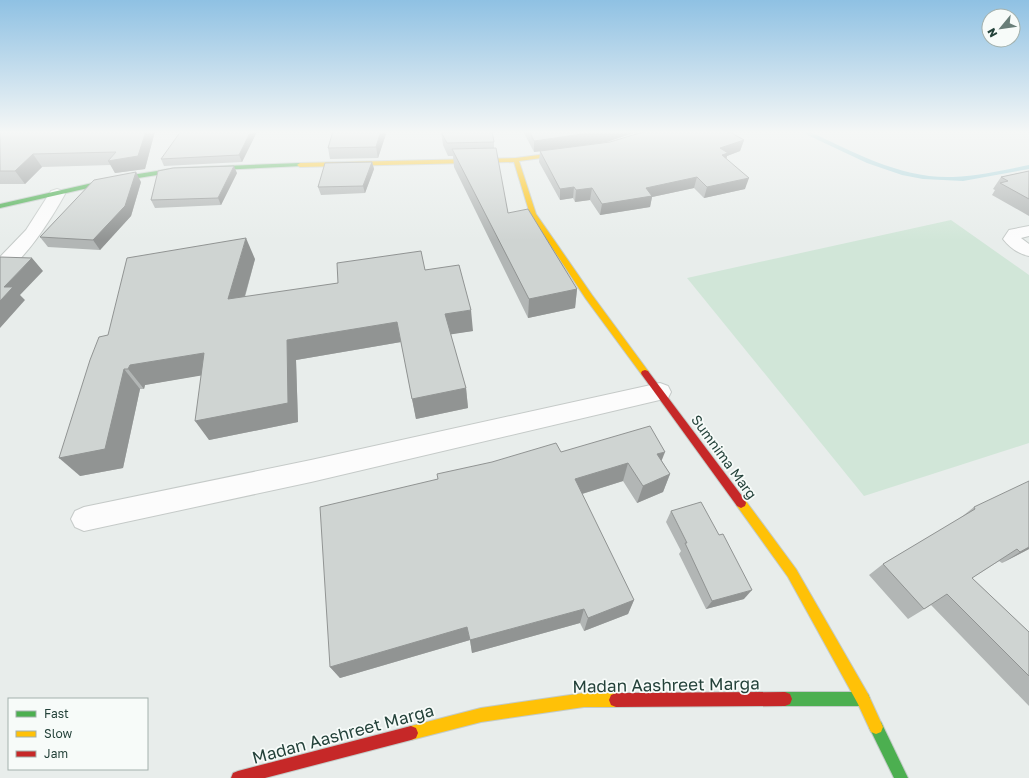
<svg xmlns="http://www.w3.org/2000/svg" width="1029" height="778" font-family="'Golos Text',sans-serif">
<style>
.green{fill:#d1e6d8}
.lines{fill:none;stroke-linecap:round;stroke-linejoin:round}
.stream{fill:#a9d4db;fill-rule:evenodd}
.street-casing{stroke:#c5cac8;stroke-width:2}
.fast-casing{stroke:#c3cbc8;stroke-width:2}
.slow-casing{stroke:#c3cbc8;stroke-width:2}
.jam-casing{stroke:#c3cbc8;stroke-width:2}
.street{fill:#fcfcfc;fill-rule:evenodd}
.fast{fill:#4caf50;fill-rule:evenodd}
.slow{fill:#ffc107;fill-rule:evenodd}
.jam{fill:#c62828;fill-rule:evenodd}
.wall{fill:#b2b6b5}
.shaded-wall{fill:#919493}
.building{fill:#cfd4d2;stroke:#919493}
.labels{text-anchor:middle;stroke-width:3.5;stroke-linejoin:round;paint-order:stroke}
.street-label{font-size:14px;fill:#24423a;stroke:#f7fbf9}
.near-street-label{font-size:17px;fill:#24423a;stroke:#f7fbf9}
</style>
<rect width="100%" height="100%" fill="#e8edeb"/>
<polygon class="green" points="951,220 1029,275 1029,443 864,496 687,278"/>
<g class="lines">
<path class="stream" d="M799 131H808C854 152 901 179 953 177 979 176 1004 170 1029 165V169L963 181 923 179 902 175 867 163Z"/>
<defs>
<g id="street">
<path d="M57 189 63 191 65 194C54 214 22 267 0 273V257L26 230 51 191Z"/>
<path d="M1029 226V236L1021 238 1029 244V256C1019 254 1010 248 1003 239L1009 230Z"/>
<polygon points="660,383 668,386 671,392 668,398 311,482 84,531 75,527 71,519 75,511 84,507 311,460"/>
</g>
<g id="fast">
<polygon points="300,163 302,164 302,166 176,172 119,181 0,208 0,204 119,177 176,168"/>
<polygon points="785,692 863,692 868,694 870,699 868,704 863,706 785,706 780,704 778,699 780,694"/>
<polygon points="876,720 881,722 908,778 894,778 869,727 871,722"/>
</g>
<g id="slow">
<polygon points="569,151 572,153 571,154 519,161 536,214 592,295 648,371 649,373 648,375 642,375 586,299 530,214 514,162 300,167 297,165 300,163 516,158"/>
<polygon points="741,498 745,500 796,569 868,694 883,727 881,732 876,734 871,732 858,704 788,577 737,506 736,503 737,500"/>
<polygon points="584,693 616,693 621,695 623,700 621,705 616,707 584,707 481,722 411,740 406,738 404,733 406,728 411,726 481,708"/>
</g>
<g id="jam">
<polygon points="645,370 648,371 745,500 746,503 745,506 741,508 737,506 642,375 641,373 642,371"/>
<polygon points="785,692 790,694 792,699 790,704 785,706 616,707 611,705 609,700 611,695 616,693"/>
<polygon points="411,726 416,728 418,733 416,738 411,740 265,778 231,778 233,773 238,771"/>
</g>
</defs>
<use href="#street" class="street-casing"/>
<use href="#fast" class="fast-casing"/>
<use href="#slow" class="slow-casing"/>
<use href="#jam" class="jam-casing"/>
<use href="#street" class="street"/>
<use href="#fast" class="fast"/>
<use href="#slow" class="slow"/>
<use href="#jam" class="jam"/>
</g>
<g class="wall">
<polygon points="0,131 155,131 145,169 115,173 111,165 42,167 25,184 0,184"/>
<polygon points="257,131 242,162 164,166 161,159"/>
<polygon points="387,131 378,158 330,159 328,148"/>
<polygon points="441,131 494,142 494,148 508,213 577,289 575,308 528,318 454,167 453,156 448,156 443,145"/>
<polygon points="523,131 639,131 607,142 534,152"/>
<polygon points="744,140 740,151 727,156 726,159 745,189 704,198 694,188 652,197 650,207 600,215 590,200 575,202 573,198 560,200 539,162 540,151 610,142"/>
<polygon points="372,162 374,169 365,193 321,195 318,187"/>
<polygon points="1029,171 1029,216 992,195 995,190 993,189 1001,177"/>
<polygon points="237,173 221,205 155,208 151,200"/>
<polygon points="141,182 131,216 100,250 48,247 40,237"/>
<polygon points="255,259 245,297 425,270 473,331 450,334 466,388 468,408 416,419 401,342 296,360 298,422 209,440 201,375 145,385 144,389 140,389 123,468 80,476 108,335"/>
<polygon points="561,452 662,461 670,474 663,492 637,503 623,481 582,494 634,600 628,614 584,631 580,623 472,653 470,640 340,678 330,667"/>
<polygon points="974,507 1029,549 1002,563 999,561 972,578 1029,632 1029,706 931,605 908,619 869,575 883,564 959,519"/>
<polygon points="671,511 744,599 706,609 679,554 681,551 666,522"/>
</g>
<g class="shaded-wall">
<polygon points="146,131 155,131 145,169 115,173 108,161"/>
<polygon points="251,131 257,132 242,162 239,155"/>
<polygon points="381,131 387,131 378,158 376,147"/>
<polygon points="603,131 639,131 607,142 534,152 534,141"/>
<polygon points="744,140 740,151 727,156 725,164 720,148"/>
<polygon points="33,154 42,167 25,184 15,171"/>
<polygon points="372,162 374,169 365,193 363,186"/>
<polygon points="234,166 237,173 221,205 218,198"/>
<polygon points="136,172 141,182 131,216 100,250 93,240"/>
<polygon points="697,177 694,188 652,197 650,207 600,215 602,204 646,188"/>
<polygon points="749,178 745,189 704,198 707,187"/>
<polygon points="574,187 573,198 560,200 560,189"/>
<polygon points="592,188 590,200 575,202 576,190"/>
<polygon points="246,238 255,259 238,320 228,299"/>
<polygon points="32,258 43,271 20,295 25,300 0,328 0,301 4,287"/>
<polygon points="577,289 575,308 528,318 529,299"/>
<polygon points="471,310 473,331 447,335 445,314"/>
<polygon points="397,322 401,342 296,360 298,422 209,440 195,421 287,340"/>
<polygon points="204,353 216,373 145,385 144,389 128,369 130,365"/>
<polygon points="124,369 140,389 123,468 80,476 59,458"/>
<polygon points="466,388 468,408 416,419 412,399"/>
<polygon points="665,452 658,470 657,454"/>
<polygon points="628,463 623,481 572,497 575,479"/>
<polygon points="670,474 663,492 637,503 643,486"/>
<polygon points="1029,547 1029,549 1002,563 1020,552"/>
<polygon points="752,590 744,599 706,609 712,601"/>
<polygon points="634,600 628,614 584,631 588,618"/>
<polygon points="584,609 580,623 472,653 470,640"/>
<polygon points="467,627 470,640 340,678 330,667"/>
</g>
<g class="building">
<polygon points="0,131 146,131 138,156 108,161 116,152 33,154 15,171 0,171"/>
<polygon points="181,131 251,131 239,155 161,159"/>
<polygon points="333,131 381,131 376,147 328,148"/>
<polygon points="492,131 494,142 447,143 441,132"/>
<polygon points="529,131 603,131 534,141"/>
<polygon points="646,131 728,131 744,140 720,148 728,153 722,155 749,178 707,187 697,177 646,188 652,196 602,204 592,188 576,190 574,187 560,189 540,151 610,142"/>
<polygon points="496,148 508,213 528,209 577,289 529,299 452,149"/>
<polygon points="372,162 363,186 318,187 325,163"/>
<polygon points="234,166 218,198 151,200 158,171 173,168"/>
<polygon points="1029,171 1029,199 1000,183 1008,181 1001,177"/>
<polygon points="136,172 125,206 93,240 40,237 94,180"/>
<polygon points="246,238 228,299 338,283 337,263 421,251 425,270 459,265 471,310 445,314 466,388 412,399 397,322 287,340 288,403 195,421 204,353 130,365 128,369 124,369 105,449 59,458 90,360 99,337 108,335 127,258"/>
<polygon points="0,257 32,258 4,287 13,287 0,301"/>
<polygon points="650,426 665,452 657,454 670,474 643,486 628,463 575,479 634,600 588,618 584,609 470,640 467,627 330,667 320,507 438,479 437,474 492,462 556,443 561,452"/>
<polygon points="1029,481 1029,547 1020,552 1017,549 972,578 1029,632 1029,676 947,594 924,609 883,564 975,509 974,507"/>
<polygon points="701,502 719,535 723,534 752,590 712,601 685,543 687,543 671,511"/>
</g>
<linearGradient id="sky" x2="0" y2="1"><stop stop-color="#8fc1e3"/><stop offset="0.55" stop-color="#f5f7f6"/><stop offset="1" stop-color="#f5f7f6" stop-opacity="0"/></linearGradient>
<rect width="1029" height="240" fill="url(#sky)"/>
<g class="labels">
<g class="street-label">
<text transform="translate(724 457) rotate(54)" y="5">Sumnima Marg</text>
</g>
<g class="near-street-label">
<text transform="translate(666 685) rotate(-1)" y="6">Madan Aashreet Marga</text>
<text transform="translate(343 734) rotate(-15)" y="6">Madan Aashreet Marga</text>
</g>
</g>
<rect x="8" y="698" width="140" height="72" fill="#f7fbf9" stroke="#a3b1ad"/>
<rect x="16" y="711" width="20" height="6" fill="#4caf50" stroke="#a3b1ad"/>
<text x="44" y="718" font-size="12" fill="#24423a">Fast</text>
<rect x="16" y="731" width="20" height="6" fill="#ffc107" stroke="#a3b1ad"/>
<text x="44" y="738" font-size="12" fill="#24423a">Slow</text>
<rect x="16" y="751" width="20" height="6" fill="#c62828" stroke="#a3b1ad"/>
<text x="44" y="758" font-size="12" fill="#24423a">Jam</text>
<g transform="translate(1001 28) rotate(241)"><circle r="19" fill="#f7fbf9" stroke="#a3b1ad"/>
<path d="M0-3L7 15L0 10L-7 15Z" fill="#697e78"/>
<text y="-6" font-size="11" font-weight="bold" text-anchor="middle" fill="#24423a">N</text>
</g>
</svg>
